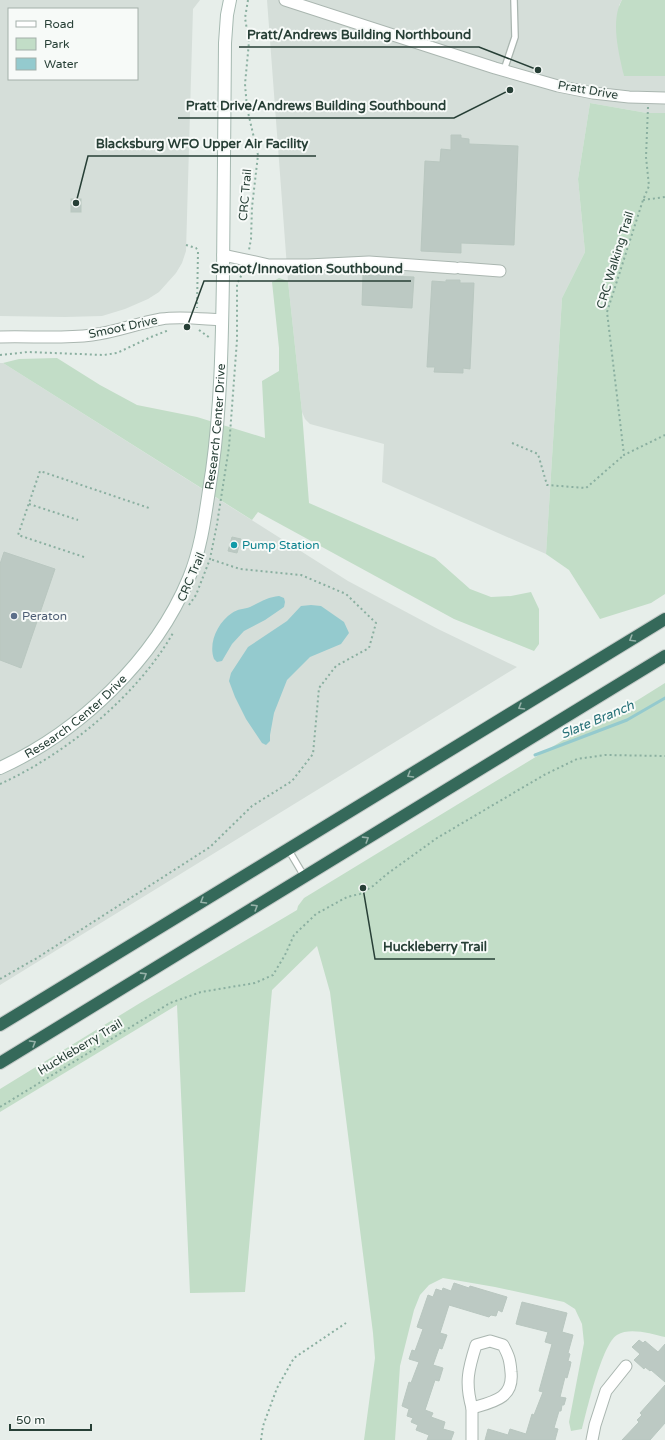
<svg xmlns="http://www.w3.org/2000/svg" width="665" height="1440" font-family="'Varela Round',sans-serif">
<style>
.built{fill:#d5ded9;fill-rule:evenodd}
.green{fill:#c2ddc7}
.water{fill:#94cace}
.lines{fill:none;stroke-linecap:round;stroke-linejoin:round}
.stream{stroke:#94cace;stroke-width:3}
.building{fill:#bcc9c3;stroke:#b9c7c0}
.service-casing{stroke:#aab6b0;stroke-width:8}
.minor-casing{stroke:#aab6b0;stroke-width:13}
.secondary-casing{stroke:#a6b9b1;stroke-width:14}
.motorway-casing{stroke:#c3c9c7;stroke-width:14}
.path{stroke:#8aafa0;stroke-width:2;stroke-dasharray:2 3;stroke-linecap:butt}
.service{stroke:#fff;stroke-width:5.5}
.minor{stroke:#fff;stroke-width:11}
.secondary{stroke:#fff;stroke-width:12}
.motorway{stroke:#35695a;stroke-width:12}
.oneway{stroke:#96b2a9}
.culture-dot{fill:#0f9aa8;stroke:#f7faf8;stroke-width:1.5}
.service-dot{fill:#5c6f8a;stroke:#f7faf8;stroke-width:1.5}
.labels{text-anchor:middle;stroke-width:4;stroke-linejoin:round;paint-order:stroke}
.street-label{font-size:12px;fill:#273f36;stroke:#f7faf8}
.culture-label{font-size:12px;fill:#0d838f;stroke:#f7faf8;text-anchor:start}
.service-label{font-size:12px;fill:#4e5e75;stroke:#f7faf8;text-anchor:start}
.water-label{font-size:13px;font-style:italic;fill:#257077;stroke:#f7faf8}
.leader{fill:none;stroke:#273f36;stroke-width:1.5}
.callout-dot{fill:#273f36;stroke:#f7faf8;stroke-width:1.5}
.callout-label{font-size:13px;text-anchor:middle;font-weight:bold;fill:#273f36;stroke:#f7faf8;stroke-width:4;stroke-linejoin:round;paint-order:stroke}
</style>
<rect width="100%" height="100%" fill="#e7eeea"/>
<g class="built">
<path d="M0 0H200L193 9 186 251 182 263 176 273 159 292 148 299 125 309 102 316 65 317 0 316ZM9 9H137V79H9Z"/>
<polygon points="267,0 622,0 619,5 624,76 665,76 665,113 647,113 590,103 578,179 585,252 562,298 546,554 382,482 384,444 310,424 305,419 302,412 288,281"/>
<polygon points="0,363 3,363 348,581 438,629 517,667 0,985"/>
</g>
<g class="green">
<path d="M622 0H665V76H624C619 54 610 20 622 0Z"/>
<polygon points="590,103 647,113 665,113 665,594 651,603 600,619 569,570 546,554 562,298 585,252 578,179"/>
<polygon points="279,278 288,281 302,412 309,503 435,558 470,589 491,597 511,596 531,592 539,609 539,644 534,651 454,619 258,512 252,520 3,363 19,359 57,358 100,385 137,405 197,417 265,438 262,381 279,371 279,348 272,282"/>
<path d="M665 683V1337C651 1334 630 1327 617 1335 602 1344 587 1410 582 1429L571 1431 569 1422 584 1343 582 1324 575 1309 564 1302 495 1287 443 1278 429 1285 420 1295 414 1310 400 1366 395 1440H364L375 1358 373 1333 330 992 317 946 272 990 245 1292 190 1293 177 1005 0 1112V1089L140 1003 297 910 298 906 304 898 575 733 609 718Z"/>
</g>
<g class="water">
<path d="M279 596 284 598 285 602 284 607 265 620 244 631 232 644 222 661 217 662 214 659C208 643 218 622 232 613 237 609 245 609 250 607 260 602 268 597 279 596Z"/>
<polygon points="311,605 321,606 344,622 349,633 341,644 310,657 287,680 274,713 270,735 270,741 266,745 262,743 246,719 235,697 229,681 231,673 248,647 287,621 301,606"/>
</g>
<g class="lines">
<polyline class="stream" points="535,755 627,720 665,698"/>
</g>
<g class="building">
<polygon points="451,135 461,135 461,138 469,139 469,144 518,146 514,245 461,243 461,253 421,251 425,161 440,162 441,149 451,150"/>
<rect x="71" y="199" width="10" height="13"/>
<polygon points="376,271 388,271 388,276 414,277 412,308 362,305 363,275 376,276"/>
<polygon points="446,280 460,280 460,283 474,283 470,369 463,368 463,373 434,372 435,367 427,367 432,281 446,282"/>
<polygon points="232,537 241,539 237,553 228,551"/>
<polygon points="4,552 55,569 21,668 0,660 0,564"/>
<polygon points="454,1283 469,1288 470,1286 507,1297 502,1312 498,1310 496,1316 491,1315 489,1317 449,1305 440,1333 447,1335 442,1349 439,1348 433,1365 443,1368 439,1381 435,1380 425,1410 433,1413 431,1417 445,1422 443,1429 454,1432 451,1440 427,1440 429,1435 416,1430 418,1425 411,1422 413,1418 407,1416 409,1409 402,1406 409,1382 411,1383 419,1362 409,1359 412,1350 415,1351 423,1329 417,1327 428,1295 433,1297 436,1289 442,1291 443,1288 451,1291"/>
<polygon points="522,1302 567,1313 562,1332 573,1335 568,1353 570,1354 568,1361 571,1362 570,1367 567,1378 565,1377 560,1397 566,1398 564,1405 562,1405 561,1411 559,1411 554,1428 558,1429 555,1440 485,1440 488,1429 508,1435 510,1429 526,1434 532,1414 534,1415 543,1392 539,1391 552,1344 545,1342 548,1332 516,1324"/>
<polygon points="639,1340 643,1343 645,1341 658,1352 665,1344 665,1382 651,1370 650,1371 645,1367 644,1369 634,1360 640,1354 632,1347"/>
<polygon points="665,1385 665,1423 650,1440 622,1440 639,1422 637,1420 642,1415 640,1413"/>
</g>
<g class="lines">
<defs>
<g id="service">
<polyline points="504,70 515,37 514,0"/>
<polyline points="288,849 304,876"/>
</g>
<g id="minor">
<polyline points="285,0 495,68 558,86 593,93 629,97 665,98"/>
<polyline points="223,255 269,265 308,265 369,262 455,268"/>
<polyline points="460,268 500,271"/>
<path d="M0 337C31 336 62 339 92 335 116 332 138 323 161 319 181 316 202 319 222 320"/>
<path d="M490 1341 503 1345C509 1356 510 1360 511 1372 514 1399 492 1402 472 1408 465 1383 468 1370 476 1345Z"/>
<polyline points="472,1408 472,1440"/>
<polyline points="592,1440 595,1425 606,1391 626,1366"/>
</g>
<g id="secondary">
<path id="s1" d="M0 768C79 732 155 660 189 578 203 544 206 507 212 471 221 406 222 341 223 275 224 198 224 120 225 43L227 15 230 0"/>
</g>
<g id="motorway">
<polyline points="0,1025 665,619"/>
<polyline points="0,1063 665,656"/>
</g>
</defs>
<use href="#service" class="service-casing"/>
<use href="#minor" class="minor-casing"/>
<use href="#secondary" class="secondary-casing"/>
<use href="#motorway" class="motorway-casing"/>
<g class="path">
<polyline points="248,0 245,18 249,42 245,84 247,108 258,155 252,207 251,239 249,250"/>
<polyline points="648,107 646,157 649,186 643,200 607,312 624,455 665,435"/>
<polyline points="643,200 665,197"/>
<polyline points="186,245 196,248 198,251 197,308"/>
<polyline points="199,330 210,338"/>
<polyline points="0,355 28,352 104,355 117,353 151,337 169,330"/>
<polyline points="512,443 538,454 547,485 586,488 624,455"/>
<polyline points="29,504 78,520"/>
<polyline points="84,557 18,535 40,471 149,508"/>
<polyline points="189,605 196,595 210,559 217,524 229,447 237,340 237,284 244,270"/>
<path d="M0 784C66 754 137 696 173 633"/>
<polyline points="0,979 37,958 210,847 252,806 292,781 313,754 319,688 336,666 369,648 376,623 346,594 301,575 240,569 210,559"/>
<polyline points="0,1107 170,1003 201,992 255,983 273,975 285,955 294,935 316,914 347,897 360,894 373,886 387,874 437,838 544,775 577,759 605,755 665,756"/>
<polyline points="261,1440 263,1426 277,1388 294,1358 346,1323"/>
</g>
<use href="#service" class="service"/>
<use href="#minor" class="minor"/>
<use href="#secondary" class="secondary"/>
<use href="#motorway" class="motorway"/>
</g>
<defs><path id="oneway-chevron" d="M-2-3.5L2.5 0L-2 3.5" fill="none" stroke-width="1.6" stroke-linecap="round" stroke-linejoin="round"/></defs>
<g class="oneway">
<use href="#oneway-chevron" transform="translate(632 639) rotate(149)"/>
<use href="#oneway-chevron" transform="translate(521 707) rotate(149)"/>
<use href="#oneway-chevron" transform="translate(410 775) rotate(149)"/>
<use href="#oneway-chevron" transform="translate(366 839) rotate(-32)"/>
<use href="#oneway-chevron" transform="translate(203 901) rotate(149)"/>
<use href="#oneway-chevron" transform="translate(255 907) rotate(-32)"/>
<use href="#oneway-chevron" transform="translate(144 975) rotate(-32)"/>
<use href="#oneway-chevron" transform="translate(33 1043) rotate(-31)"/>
</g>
<circle class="culture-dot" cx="234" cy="545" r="4"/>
<circle class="service-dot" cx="14" cy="616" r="4"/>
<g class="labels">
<g class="street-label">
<text transform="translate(588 90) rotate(10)" y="4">Pratt Drive</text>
<text transform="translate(245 195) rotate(-85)" y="4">CRC Trail</text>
<text transform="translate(615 260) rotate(-73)" y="4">CRC Walking Trail</text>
<text transform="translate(123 327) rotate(-12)" y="4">Smoot Drive</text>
<text dy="4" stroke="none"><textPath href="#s1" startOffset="428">Research Center Drive</textPath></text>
<text transform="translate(191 577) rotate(-67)" y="4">CRC Trail</text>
<text dy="4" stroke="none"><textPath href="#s1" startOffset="92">Research Center Drive</textPath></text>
<text transform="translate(80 1047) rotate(-31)" y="4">Huckleberry Trail</text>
</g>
<g class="culture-label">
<text x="242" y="549">Pump Station</text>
</g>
<g class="service-label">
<text x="22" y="620">Peraton</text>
</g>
<g class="water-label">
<text transform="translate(597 719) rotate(-23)" y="5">Slate Branch</text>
</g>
</g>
<path class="leader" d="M538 70L479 47H239M510 90L454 118H178M76 203L88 156H316M187 327L204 281H411M363 888L375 959H495"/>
<g class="callout-dot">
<circle cx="538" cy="70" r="4"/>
<circle cx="510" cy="90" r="4"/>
<circle cx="76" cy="203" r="4"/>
<circle cx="187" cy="327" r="4"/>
<circle cx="363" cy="888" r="4"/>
</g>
<g class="callout-label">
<text x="359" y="39">Pratt/Andrews Building Northbound</text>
<text x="316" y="110">Pratt Drive/Andrews Building Southbound</text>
<text x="202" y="148">Blacksburg WFO Upper Air Facility</text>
<text x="307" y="273">Smoot/Innovation Southbound</text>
<text x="435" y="951">Huckleberry Trail</text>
</g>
<rect x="8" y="8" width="130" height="72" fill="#f7faf8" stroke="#a4afaa"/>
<rect x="16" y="21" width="20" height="6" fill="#ffffff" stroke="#a4afaa"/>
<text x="44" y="28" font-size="12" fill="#273f36">Road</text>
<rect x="16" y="38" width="20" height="12" fill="#c2ddc7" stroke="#a4afaa"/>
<text x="44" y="48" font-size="12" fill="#273f36">Park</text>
<rect x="16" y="58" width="20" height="12" fill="#94cace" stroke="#a4afaa"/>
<text x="44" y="68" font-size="12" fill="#273f36">Water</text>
<path d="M10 1424v6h81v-6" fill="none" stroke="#273f36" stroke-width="2"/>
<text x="16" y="1424" font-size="12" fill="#273f36" stroke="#f7faf8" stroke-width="3" paint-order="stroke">50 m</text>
</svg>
